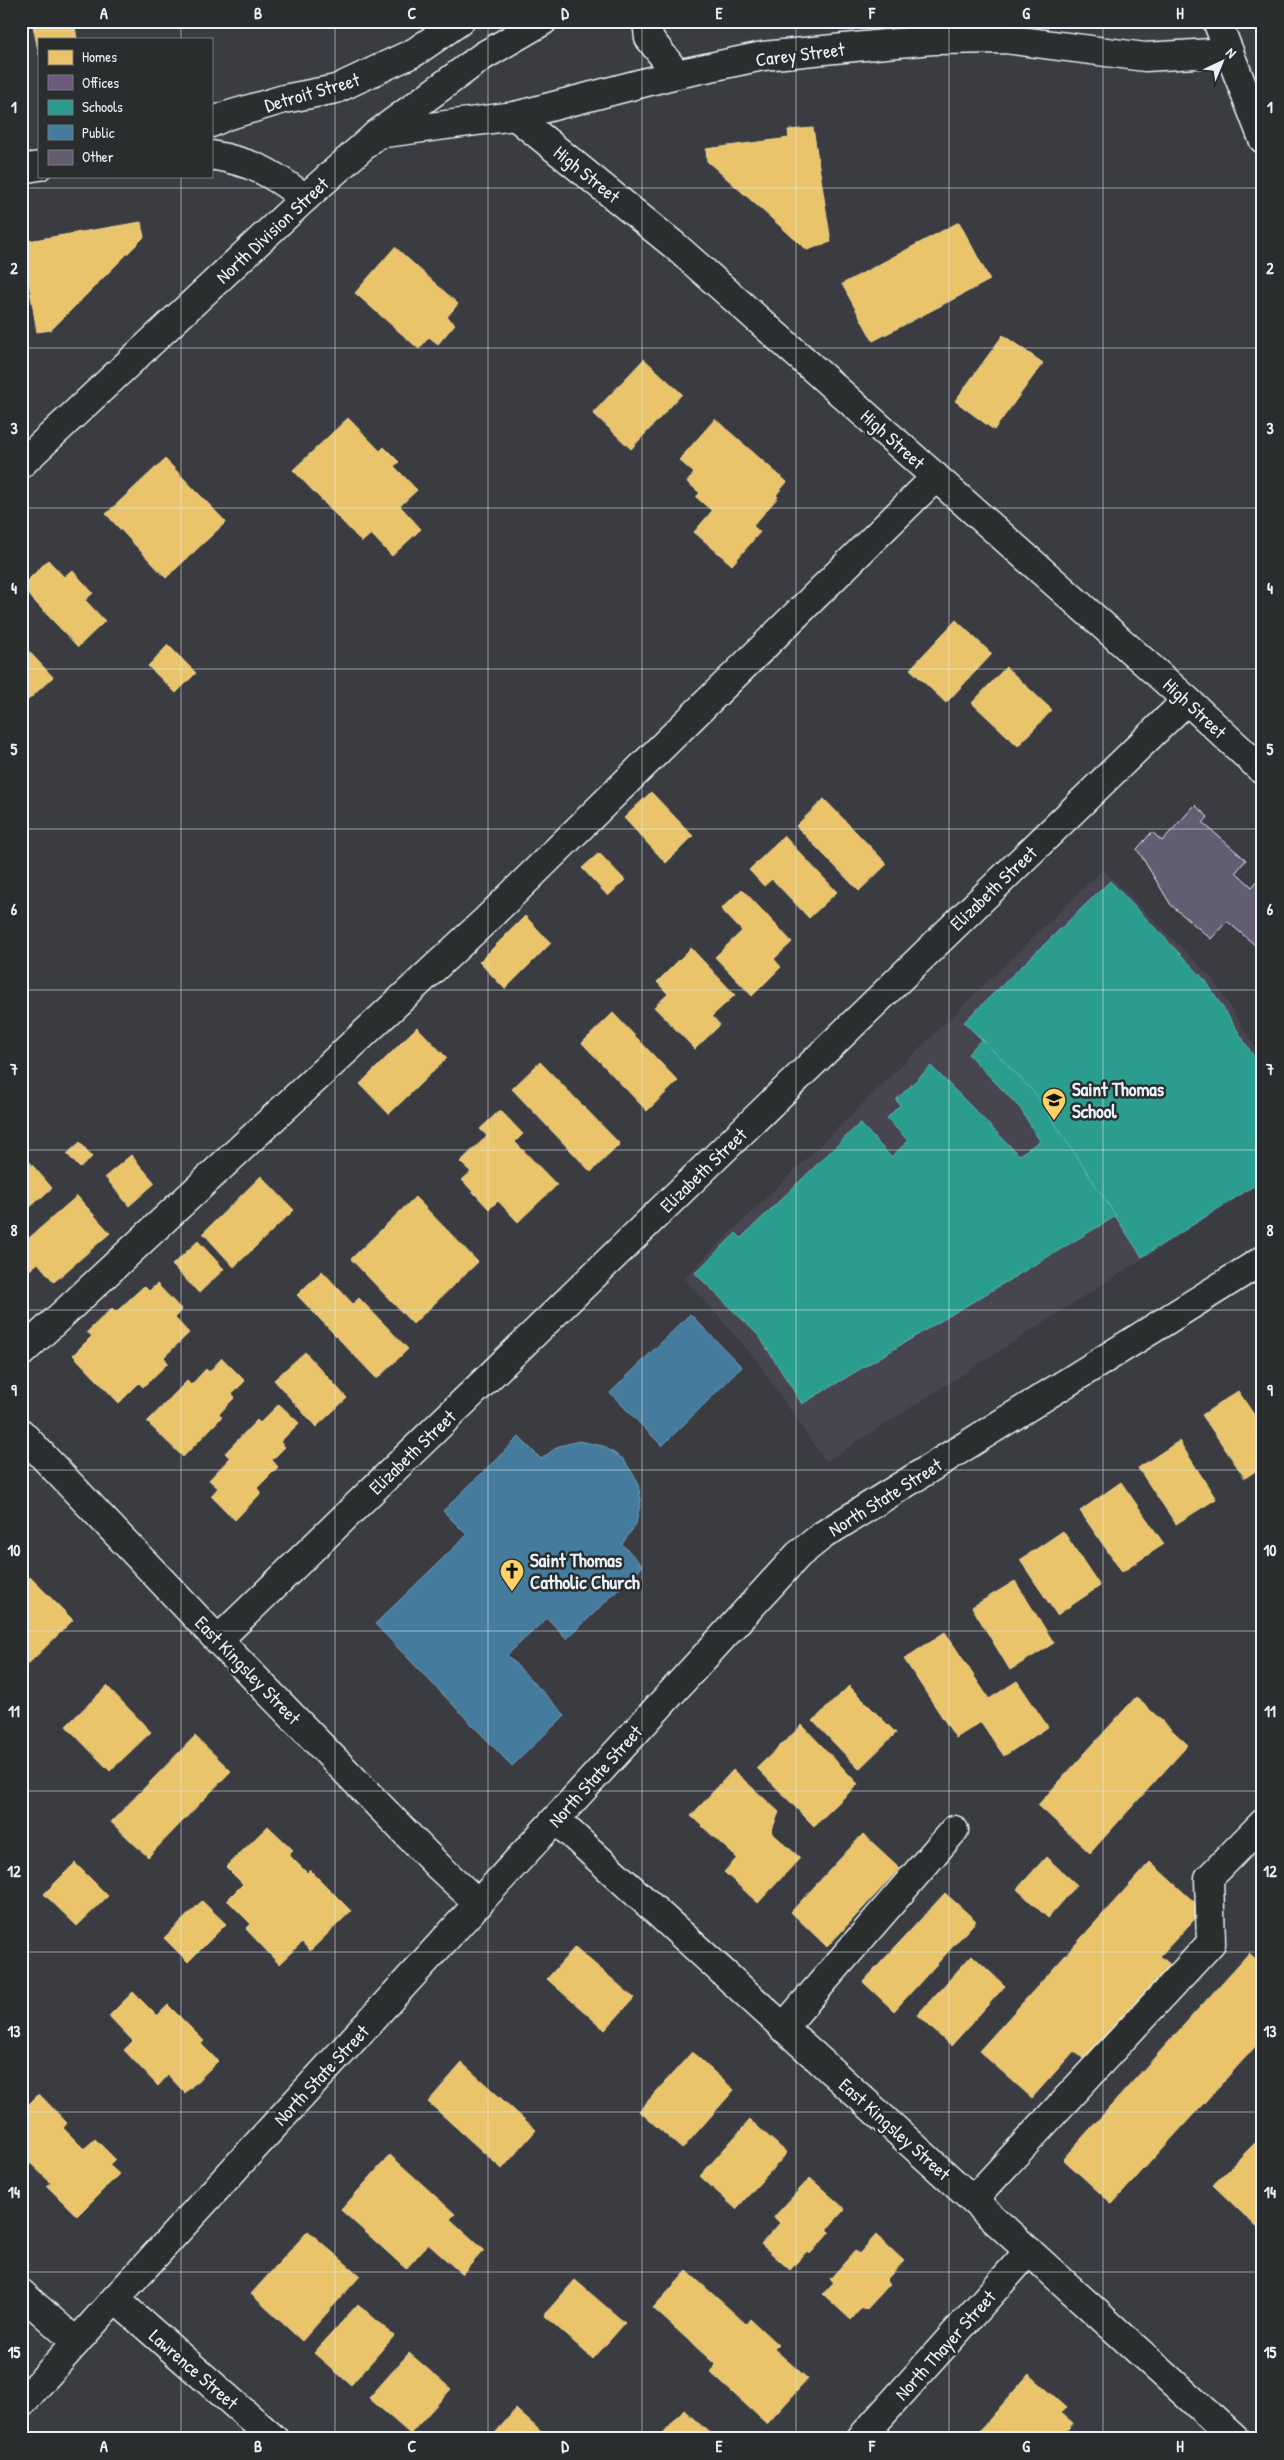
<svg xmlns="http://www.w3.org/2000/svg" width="1284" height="2460" font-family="'Patrick Hand',sans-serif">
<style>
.built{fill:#474550}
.homes{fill:#e9c46a;stroke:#e9d295}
.offices{fill:#6d597a;stroke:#9287a0}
.schools{fill:#2a9d8f;stroke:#63b6ae}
.public{fill:#457b9d;stroke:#769eb8}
.building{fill:#625d6f;stroke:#e8f1f8}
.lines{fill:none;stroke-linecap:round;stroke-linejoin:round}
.minor-casing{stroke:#e8f1f8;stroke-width:31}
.major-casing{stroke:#e8f1f8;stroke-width:31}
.minor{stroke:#2a2d2e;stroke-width:28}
.major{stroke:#2a2d2e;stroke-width:28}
.grid{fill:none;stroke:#e8f1f8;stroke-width:1;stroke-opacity:0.55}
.labels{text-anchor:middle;stroke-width:5;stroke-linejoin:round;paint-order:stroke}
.street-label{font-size:19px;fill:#e8f1f8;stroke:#2a2d2e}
.poi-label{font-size:19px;font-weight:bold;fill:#e8f1f8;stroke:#2a2d2e;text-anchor:start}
.neatline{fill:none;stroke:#e8f1f8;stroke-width:2}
.grid-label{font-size:16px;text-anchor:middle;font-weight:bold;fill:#e8f1f8}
</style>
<rect width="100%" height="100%" fill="#3b3b42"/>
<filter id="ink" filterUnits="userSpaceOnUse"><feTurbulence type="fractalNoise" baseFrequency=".02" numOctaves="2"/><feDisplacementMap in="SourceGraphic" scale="10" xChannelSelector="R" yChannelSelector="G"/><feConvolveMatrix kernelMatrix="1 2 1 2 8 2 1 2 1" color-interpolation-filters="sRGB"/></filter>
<g filter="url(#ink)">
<polygon class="built" points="1103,869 1212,978 1263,1060 1263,1182 826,1462 754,1357 684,1278"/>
<g class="homes">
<polygon points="32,21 74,21 77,39 39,39 39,55"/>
<polygon points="813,128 831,242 807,250 707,161 706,149 789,138 788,130"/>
<polygon points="141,222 144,237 51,330 37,332 22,242"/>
<polygon points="959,222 990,280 873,341 842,284"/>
<polygon points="395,247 458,304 447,317 455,324 438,344 429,337 419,349 355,293"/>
<polygon points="1003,335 1043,363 994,430 955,401"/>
<polygon points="644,359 682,394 631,449 593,413"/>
<polygon points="348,418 380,451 384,447 399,462 394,466 417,490 400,506 421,529 392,556 371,534 362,542 293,470"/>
<polygon points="715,419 787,482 776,495 778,497 753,526 760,532 732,565 694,532 712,511 696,497 700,493 687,482 694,473 679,460"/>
<polygon points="165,459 226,522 166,578 106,514"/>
<polygon points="48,560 64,577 72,570 93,593 85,600 105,621 78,647 21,587"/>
<polygon points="956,620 992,654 946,703 910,669"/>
<polygon points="21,643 53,677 27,701 21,696"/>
<polygon points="168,645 196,673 176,693 148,666"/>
<polygon points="1006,667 1052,710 1018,746 972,703"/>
<polygon points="651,792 693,836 666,863 624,818"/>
<polygon points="824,799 887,864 859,891 796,826"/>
<polygon points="784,836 837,892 809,918 772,879 764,886 749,870"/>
<polygon points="599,853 625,880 608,896 582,868"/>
<polygon points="742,889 792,942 774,959 781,967 752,996 715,957 742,931 721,909"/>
<polygon points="525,916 551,943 505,989 479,962"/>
<polygon points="691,948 735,995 712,1016 720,1025 695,1049 654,1007 668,994 657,982"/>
<polygon points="613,1013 678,1081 647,1111 582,1043"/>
<polygon points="417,1027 447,1058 389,1114 360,1084"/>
<polygon points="540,1062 620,1144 591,1172 512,1089"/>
<polygon points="500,1110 523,1134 515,1142 557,1185 518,1222 498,1201 489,1209 462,1180 471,1172 460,1162 487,1136 480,1129"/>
<polygon points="80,1142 92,1157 80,1168 67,1154"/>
<polygon points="21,1152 52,1188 21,1215"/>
<polygon points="131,1155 155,1183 129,1206 105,1177"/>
<polygon points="261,1176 294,1210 234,1267 203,1233"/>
<polygon points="77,1196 110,1233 54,1282 38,1263 26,1273 21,1268 21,1245"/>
<polygon points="415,1197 478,1262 413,1324 351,1259"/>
<polygon points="198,1241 224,1269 199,1293 172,1265"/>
<polygon points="322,1271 353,1304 359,1298 408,1349 377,1379 297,1295"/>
<polygon points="157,1284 182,1310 175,1318 189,1333 164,1357 168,1363 143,1387 139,1383 119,1403 73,1355 92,1336 87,1332 112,1308 116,1312 144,1286 149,1291"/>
<polygon points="305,1352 347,1398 316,1427 274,1380"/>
<polygon points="222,1358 245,1381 232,1394 235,1397 219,1414 222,1417 183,1457 147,1422 187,1381 191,1385 206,1369 209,1372"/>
<polygon points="1238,1391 1263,1428 1263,1466 1245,1478 1202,1415"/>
<polygon points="279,1404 299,1423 280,1442 285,1447 272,1460 278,1467 257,1488 261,1493 235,1520 211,1496 218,1488 209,1480 230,1458 225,1453 257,1420 260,1423"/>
<polygon points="1179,1441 1216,1499 1176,1524 1138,1468"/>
<polygon points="1121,1482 1164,1544 1122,1572 1080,1511"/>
<polygon points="1063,1531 1100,1586 1057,1615 1020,1560"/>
<polygon points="30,1577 73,1620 21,1671 21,1586"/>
<polygon points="1015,1581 1054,1643 1010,1670 972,1607"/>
<polygon points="945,1632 989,1699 1017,1681 1048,1727 1004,1756 981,1722 956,1738 904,1659"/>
<polygon points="107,1686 151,1732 110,1771 66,1726"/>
<polygon points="849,1686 896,1733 859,1769 813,1721"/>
<polygon points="1136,1697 1188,1745 1090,1853 1038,1805"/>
<polygon points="802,1725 858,1784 814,1826 757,1768"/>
<polygon points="195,1736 231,1771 148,1857 111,1822"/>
<polygon points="733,1770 779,1812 771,1832 800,1858 758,1903 724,1872 737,1858 691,1816"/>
<polygon points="268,1826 293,1850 288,1854 307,1873 310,1870 351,1911 310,1951 302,1942 279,1964 246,1929 251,1924 227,1900 243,1884 226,1867"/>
<polygon points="863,1834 900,1868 827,1947 791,1912"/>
<polygon points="1046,1857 1077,1885 1048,1918 1017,1889"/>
<polygon points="1150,1862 1203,1910 1160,1956 1172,1966 1086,2061 1074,2051 1032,2098 979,2051"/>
<polygon points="75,1863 108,1896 77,1926 44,1894"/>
<polygon points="945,1893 976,1921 894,2011 863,1982"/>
<polygon points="202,1901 226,1924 188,1962 164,1938"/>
<polygon points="575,1947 634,1998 605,2030 547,1979"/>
<polygon points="1249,1953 1263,1965 1263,2038 1112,2204 1063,2159"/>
<polygon points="972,1955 1005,1986 951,2046 917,2015"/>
<polygon points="133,1992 157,2016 168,2005 204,2041 201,2044 218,2061 185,2093 168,2075 158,2086 124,2050 133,2041 109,2016"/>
<polygon points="692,2052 734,2090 682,2149 639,2111"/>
<polygon points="462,2063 536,2130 502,2169 428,2102"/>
<polygon points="39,2094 67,2123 63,2128 84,2149 95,2139 115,2159 109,2165 119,2174 77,2216 47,2186 51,2183 21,2154 21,2112"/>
<polygon points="750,2120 787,2153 736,2209 700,2176"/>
<polygon points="1263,2135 1263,2233 1213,2185"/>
<polygon points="390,2155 455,2214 450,2219 484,2250 462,2274 428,2244 406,2269 341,2210"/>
<polygon points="810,2178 845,2209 827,2229 830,2232 810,2254 807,2251 790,2270 761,2244 780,2223 774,2217"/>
<polygon points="308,2231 360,2276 302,2341 251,2294"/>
<polygon points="876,2235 904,2261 886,2280 890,2284 866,2310 862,2307 851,2320 823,2294 834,2282 830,2279 855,2251 859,2254"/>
<polygon points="687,2271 746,2324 750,2319 778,2345 774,2349 808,2379 767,2424 710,2372 716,2365 653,2308"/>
<polygon points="575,2280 625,2323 593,2359 544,2315"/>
<polygon points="358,2304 394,2336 351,2385 314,2353"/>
<polygon points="409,2353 451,2389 410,2434 369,2398"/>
<polygon points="1029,2374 1066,2407 1061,2413 1073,2423 1060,2439 980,2439 976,2435"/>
<polygon points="516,2409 549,2439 490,2439"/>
<polygon points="684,2410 716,2439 659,2439"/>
<polygon points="1090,2432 1097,2439 1084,2439"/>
</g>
<polygon class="offices" points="315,21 354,21 315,27"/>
<g class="schools">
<polygon points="1110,881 1206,981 1263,1071 1263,1180 1142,1257 1034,1092 964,1022"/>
<polygon points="982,1039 1034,1092 1116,1216 802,1404 759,1336 695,1273 736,1233 741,1238 860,1123 891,1157 908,1141 887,1118 900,1105 896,1100 931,1066 1019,1155 1040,1141 1020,1108 968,1054"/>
</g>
<g class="public">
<polygon points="690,1314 742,1367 662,1446 610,1393"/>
<polygon points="519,1437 541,1459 559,1446 579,1441 603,1446 623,1459 637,1480 641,1500 636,1524 622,1544 643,1566 567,1639 547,1618 507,1655 565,1715 512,1766 375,1624 467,1535 443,1511"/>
</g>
<polygon class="building" points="1195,805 1208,817 1203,823 1246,860 1236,872 1252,887 1260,878 1263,880 1263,952 1227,921 1211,939 1171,905 1137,849 1152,832 1162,841"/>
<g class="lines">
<defs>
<g id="minor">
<polyline points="515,116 674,245 1187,700 1263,771"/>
<polyline points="211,123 226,116 284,99 336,89 415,52 460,21"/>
<polyline points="377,134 515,116 677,74 763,56 885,44 933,40 1005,39 1145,57 1229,52"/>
<path d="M211 155C255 163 270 172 305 198"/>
<polyline points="21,169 39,166"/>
<polyline points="21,1353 486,920 936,477"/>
<polyline points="21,1433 218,1640 438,1866 479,1904"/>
<polyline points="218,1640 1187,700"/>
<polyline points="556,1820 1235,2439"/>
<polyline points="783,2028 954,1830"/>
<polyline points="973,2200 1211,1943 1209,1878 1263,1823"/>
<polyline points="21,2293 76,2342"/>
<polyline points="115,2299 274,2439"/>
<polyline points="21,2404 115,2299 798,1555 823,1535 1263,1260"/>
<polyline points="860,2439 1029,2251"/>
</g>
<g id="major">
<polyline points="647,21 649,38 677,74"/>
<polyline points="1217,21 1263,139"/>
<polyline points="21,464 305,198 377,134 483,56 543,21"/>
</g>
</defs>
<use href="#minor" class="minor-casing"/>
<use href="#major" class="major-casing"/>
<use href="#minor" class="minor"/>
<use href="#major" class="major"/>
</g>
</g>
<path class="grid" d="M181 21V39M335 21V2439M488 21V2439M642 21V2439M796 21V2439M949 21V2439M1103 21V2439M181 176V2439M21 188H1263M21 348H1263M21 508H1263M21 669H1263M21 829H1263M21 990H1263M21 1150H1263M21 1310H1263M21 1470H1263M21 1631H1263M21 1791H1263M21 1952H1263M21 2112H1263M21 2272H1263"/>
<defs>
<symbol id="school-pin" viewBox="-11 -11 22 30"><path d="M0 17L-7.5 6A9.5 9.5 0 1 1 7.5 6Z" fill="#ffd166" stroke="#2a2d2e"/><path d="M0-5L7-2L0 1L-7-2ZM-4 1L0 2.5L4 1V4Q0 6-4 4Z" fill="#111"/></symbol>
<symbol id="church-pin" viewBox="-11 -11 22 30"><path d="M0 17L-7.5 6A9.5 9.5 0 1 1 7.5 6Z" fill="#ffd166" stroke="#2a2d2e"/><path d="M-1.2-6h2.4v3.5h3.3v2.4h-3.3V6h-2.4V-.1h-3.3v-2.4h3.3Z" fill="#111"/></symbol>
</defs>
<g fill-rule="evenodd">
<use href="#school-pin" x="1040" y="1086" width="28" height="38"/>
<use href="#church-pin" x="498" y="1557" width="28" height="38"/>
</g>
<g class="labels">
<g class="street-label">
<text transform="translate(800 54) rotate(-7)" y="7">Carey Street</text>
<text transform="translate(312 92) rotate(-16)" y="7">Detroit Street</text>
<text transform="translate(587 174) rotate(39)" y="7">High Street</text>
<text transform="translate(272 230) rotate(-43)" y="7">North Division Street</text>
<text transform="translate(893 439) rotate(42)" y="7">High Street</text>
<text transform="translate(1195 708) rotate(43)" y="7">High Street</text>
<text transform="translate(993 888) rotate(-44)" y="7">Elizabeth Street</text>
<text transform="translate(703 1170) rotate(-44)" y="7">Elizabeth Street</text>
<text transform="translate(412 1452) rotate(-44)" y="7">Elizabeth Street</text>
<text transform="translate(885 1497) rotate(-32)" y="7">North State Street</text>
<text transform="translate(248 1670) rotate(46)" y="7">East Kingsley Street</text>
<text transform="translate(595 1776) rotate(-48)" y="7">North State Street</text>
<text transform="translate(321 2075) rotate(-47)" y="7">North State Street</text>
<text transform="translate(895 2129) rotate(42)" y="7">East Kingsley Street</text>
<text transform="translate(945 2345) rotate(-48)" y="7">North Thayer Street</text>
<text transform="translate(194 2369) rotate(41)" y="7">Lawrence Street</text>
</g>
<g class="poi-label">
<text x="1072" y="1096">Saint Thomas<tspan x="1072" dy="22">School</tspan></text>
<text x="530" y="1567">Saint Thomas<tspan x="530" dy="22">Catholic Church</tspan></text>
</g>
</g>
<rect width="1284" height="2460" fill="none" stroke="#2a2d2e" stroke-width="55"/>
<rect x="38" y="38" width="175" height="140" fill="#2a2d2e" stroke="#767b7f"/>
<rect x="48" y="50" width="25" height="15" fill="#e9c46a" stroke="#767b7f"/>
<text x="82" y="62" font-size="15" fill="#e8f1f8">Homes</text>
<rect x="48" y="75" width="25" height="15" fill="#6d597a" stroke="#767b7f"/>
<text x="82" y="88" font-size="15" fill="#e8f1f8">Offices</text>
<rect x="48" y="100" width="25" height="15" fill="#2a9d8f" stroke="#767b7f"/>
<text x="82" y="112" font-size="15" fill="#e8f1f8">Schools</text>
<rect x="48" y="125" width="25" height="15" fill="#457b9d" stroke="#767b7f"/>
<text x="82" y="138" font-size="15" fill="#e8f1f8">Public</text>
<rect x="48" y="150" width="25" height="15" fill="#625d6f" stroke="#767b7f"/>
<text x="82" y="162" font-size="15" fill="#e8f1f8">Other</text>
<g transform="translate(1222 62) rotate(44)" stroke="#2a2d2e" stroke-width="4" paint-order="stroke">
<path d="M0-4L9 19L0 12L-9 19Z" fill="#e8f1f8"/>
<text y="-8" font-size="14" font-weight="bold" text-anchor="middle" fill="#e8f1f8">N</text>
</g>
<rect x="28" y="28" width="1228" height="2404" class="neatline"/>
<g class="grid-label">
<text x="104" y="19">A</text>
<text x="258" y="19">B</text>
<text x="412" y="19">C</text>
<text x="565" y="19">D</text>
<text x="719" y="19">E</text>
<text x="872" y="19">F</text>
<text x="1026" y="19">G</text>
<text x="1180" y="19">H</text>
<text x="14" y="113">1</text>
<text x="1270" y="113">1</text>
<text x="14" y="274">2</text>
<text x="1270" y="274">2</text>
<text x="14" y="434">3</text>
<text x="1270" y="434">3</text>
<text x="14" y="594">4</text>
<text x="1270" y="594">4</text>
<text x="14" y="755">5</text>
<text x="1270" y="755">5</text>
<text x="14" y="915">6</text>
<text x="1270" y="915">6</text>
<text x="14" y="1075">7</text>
<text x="1270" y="1075">7</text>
<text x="14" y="1236">8</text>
<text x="1270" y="1236">8</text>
<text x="14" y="1396">9</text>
<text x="1270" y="1396">9</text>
<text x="14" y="1556">10</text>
<text x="1270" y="1556">10</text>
<text x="14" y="1717">11</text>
<text x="1270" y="1717">11</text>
<text x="14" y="1877">12</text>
<text x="1270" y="1877">12</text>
<text x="14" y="2037">13</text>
<text x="1270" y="2037">13</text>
<text x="14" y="2198">14</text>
<text x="1270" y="2198">14</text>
<text x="14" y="2358">15</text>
<text x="1270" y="2358">15</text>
<text x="104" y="2452">A</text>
<text x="258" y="2452">B</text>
<text x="412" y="2452">C</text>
<text x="565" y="2452">D</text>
<text x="719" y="2452">E</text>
<text x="872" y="2452">F</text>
<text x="1026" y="2452">G</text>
<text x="1180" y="2452">H</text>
</g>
</svg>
